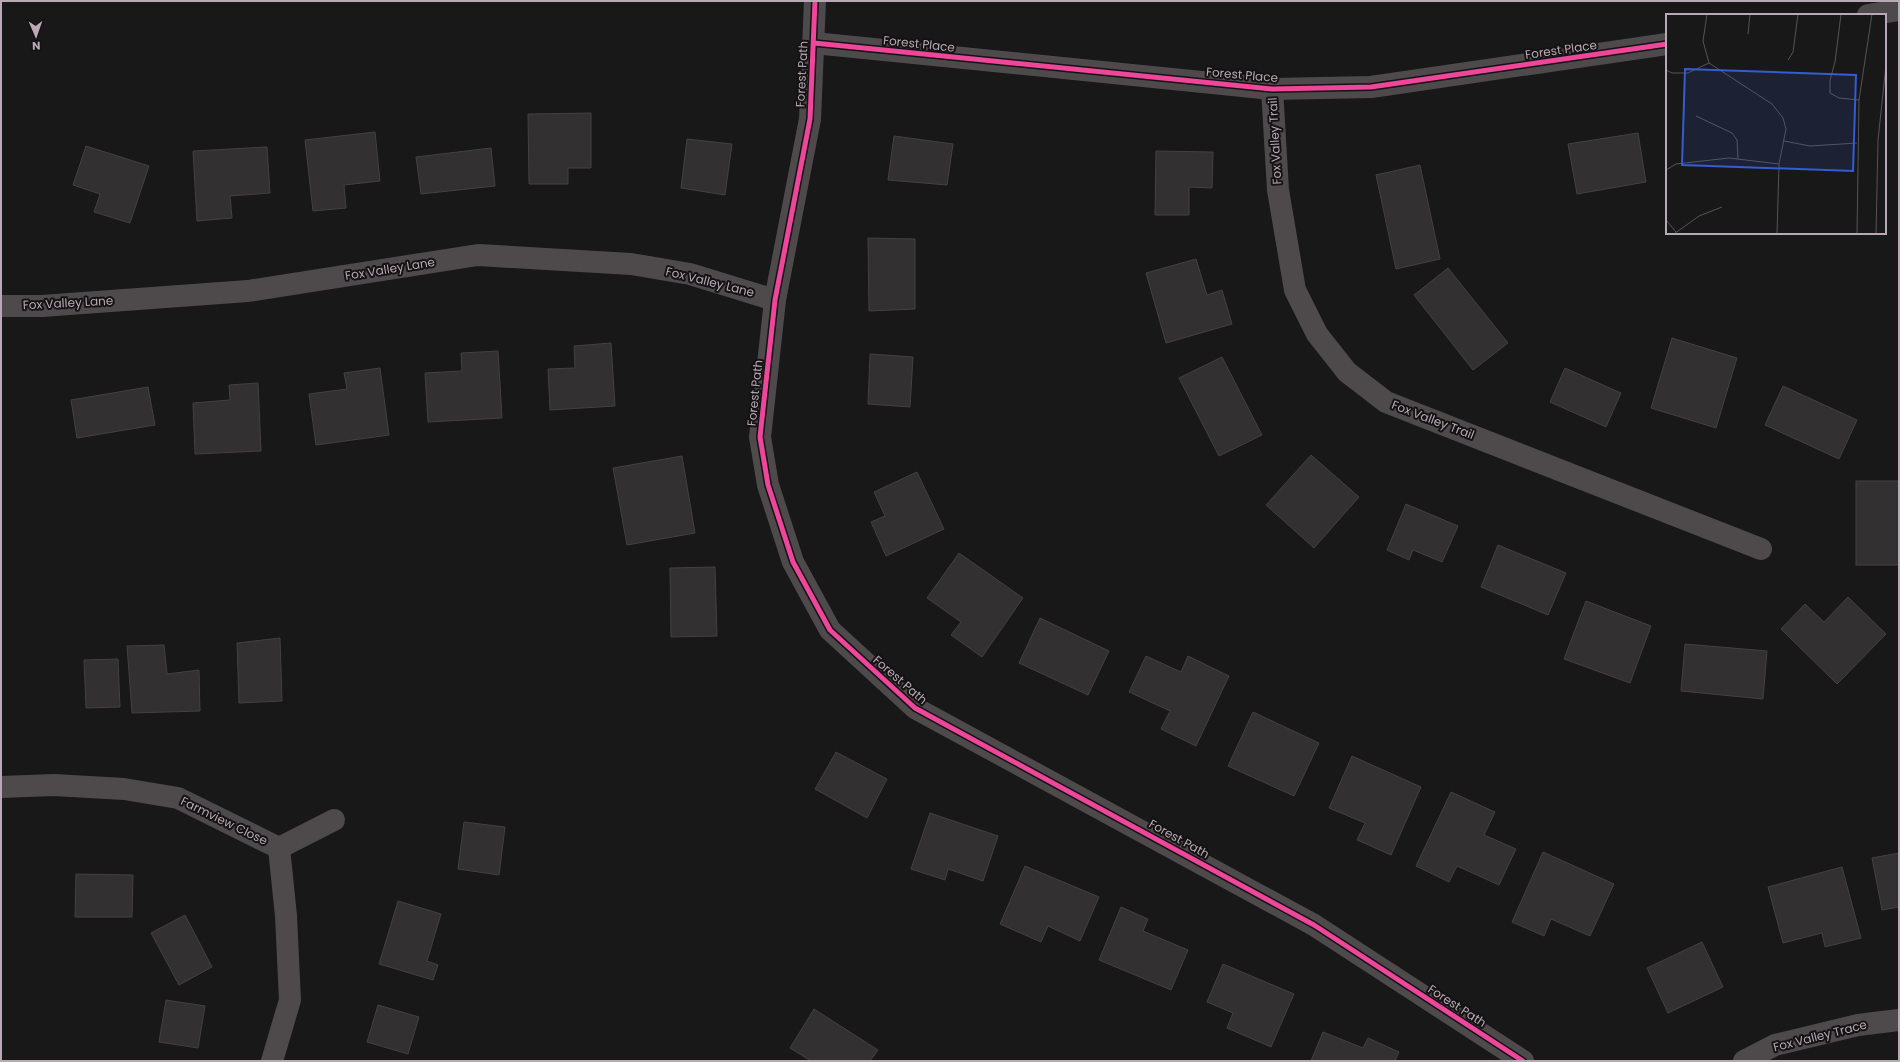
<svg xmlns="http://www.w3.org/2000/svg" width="1900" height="1062" font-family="Poppins,sans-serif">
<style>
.building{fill:#323031;stroke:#444043}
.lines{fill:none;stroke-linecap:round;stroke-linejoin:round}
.minor{stroke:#4e4a4c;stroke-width:22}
.cycleway-casing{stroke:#141213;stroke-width:8}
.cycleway{stroke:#ed469a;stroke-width:5}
.labels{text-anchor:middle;stroke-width:4;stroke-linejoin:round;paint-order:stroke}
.street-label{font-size:12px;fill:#b9a9b5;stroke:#141213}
.inset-road{fill:none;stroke:#585257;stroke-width:1}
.view{fill:#345cd3;fill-opacity:0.15;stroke:#345cd3;stroke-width:2}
.inset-edge{fill:none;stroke:#b9a9b5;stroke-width:2}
</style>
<rect width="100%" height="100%" fill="#181818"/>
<g class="building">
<polygon points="591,113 591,168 568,168 568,184 529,184 528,114"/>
<polygon points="375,132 380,181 344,185 346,208 313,211 305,140"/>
<polygon points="1638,133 1646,182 1577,194 1568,144"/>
<polygon points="894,136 953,144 947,185 888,180"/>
<polygon points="687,139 732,144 725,195 681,188"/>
<polygon points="86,146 149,166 130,223 94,212 100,194 73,185"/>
<polygon points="267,147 270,193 230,196 232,218 197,221 193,151"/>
<polygon points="491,148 495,186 421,194 416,157"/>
<polygon points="1156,151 1213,152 1212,188 1189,187 1189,215 1155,215"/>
<polygon points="1420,165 1440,259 1396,269 1376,175"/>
<polygon points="868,238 915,239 915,309 869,311"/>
<polygon points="1196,259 1207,295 1222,290 1232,324 1166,343 1146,273"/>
<polygon points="1448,268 1508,343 1473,370 1414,295"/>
<polygon points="1672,338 1737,358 1716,428 1651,408"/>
<polygon points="611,343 615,406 550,410 548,369 575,368 574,346"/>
<polygon points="498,351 502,418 428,422 425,373 462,371 461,353"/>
<polygon points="870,354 913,357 910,407 868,404"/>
<polygon points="1222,357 1262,435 1219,456 1179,378"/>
<polygon points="380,368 389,435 316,445 309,394 347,389 344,373"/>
<polygon points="1565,368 1621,393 1606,427 1550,402"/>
<polygon points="258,383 261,451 195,454 193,403 230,400 229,385"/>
<polygon points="1783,386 1857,420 1839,459 1765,425"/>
<polygon points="148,387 155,425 77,438 71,400"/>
<polygon points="1311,455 1359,497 1314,548 1266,505"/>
<polygon points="682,456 695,533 627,545 613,468"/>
<polygon points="917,472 944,529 886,556 871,522 885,516 874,492"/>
<rect x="1856" y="481" width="43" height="84"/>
<polygon points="1406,504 1458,526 1442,562 1413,550 1409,560 1387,550"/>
<polygon points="1498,545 1566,573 1548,615 1481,587"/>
<polygon points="959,553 1023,598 982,657 951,635 961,622 927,598"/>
<polygon points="715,567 717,636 671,637 670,568"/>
<polygon points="1848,597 1886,634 1837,684 1781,629 1805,604 1824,622"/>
<polygon points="1586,601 1651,626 1630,683 1564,659"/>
<polygon points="1040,618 1109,651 1088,695 1019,663"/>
<polygon points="280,638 282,701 239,703 237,643"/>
<polygon points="1685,644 1767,651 1763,699 1681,691"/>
<polygon points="164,645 167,674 199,670 200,711 132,713 127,646"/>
<polygon points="1146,656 1181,672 1188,656 1229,676 1196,746 1161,729 1170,711 1129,692"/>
<polygon points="118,659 120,707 86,708 84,660"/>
<polygon points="1253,712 1319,743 1294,796 1228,766"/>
<polygon points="836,752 887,779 867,818 815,789"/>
<polygon points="1352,756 1421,787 1391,855 1357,840 1365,823 1329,808"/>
<polygon points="1451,792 1495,812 1484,835 1516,849 1499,885 1457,866 1449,882 1416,866"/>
<polygon points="930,813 998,836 983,881 948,869 945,880 911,869"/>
<polygon points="464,822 505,827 499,875 458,869"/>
<polygon points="1543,852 1614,884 1590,936 1551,919 1544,936 1512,922"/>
<polygon points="1899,853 1899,907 1882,910 1872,858"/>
<polygon points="1025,866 1099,897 1080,941 1048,926 1041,942 1000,924"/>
<polygon points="1842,867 1861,938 1825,947 1822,933 1783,943 1768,887"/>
<polygon points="76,874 133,875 132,917 75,917"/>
<polygon points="398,901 441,914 427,961 438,965 433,980 379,964"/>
<polygon points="1121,907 1148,919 1143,931 1188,950 1171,990 1099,960"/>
<polygon points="185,915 212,967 179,985 151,933"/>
<polygon points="1702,942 1723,987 1668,1013 1647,968"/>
<polygon points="1223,964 1294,994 1271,1047 1227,1028 1233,1013 1207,1002"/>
<polygon points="166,1000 205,1006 198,1048 159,1042"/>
<polygon points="378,1005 419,1017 408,1054 367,1042"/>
<polygon points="814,1009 878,1050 870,1061 811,1061 790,1048"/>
<polygon points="1323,1032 1363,1048 1368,1038 1399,1052 1395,1061 1311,1061"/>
</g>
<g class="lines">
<g class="minor">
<polyline points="815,1 810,119 775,300 760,437 768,485 793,562 830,630 915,708 1314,925 1523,1061"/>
<polyline points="1868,15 1899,10"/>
<polyline points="814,43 1272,89 1371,87 1667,44"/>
<polyline points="1272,89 1278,190 1295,290 1317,334 1347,372 1386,402 1761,549"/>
<polyline points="1,306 42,306 248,291 478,255 631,264 690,274 775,300"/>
<polyline points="1,787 54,785 124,789 178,798 279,848"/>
<polyline points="279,848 334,820"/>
<polyline points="272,1061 290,1000 286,916 279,848"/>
<polyline points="1744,1061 1775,1045 1858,1025 1899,1020"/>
</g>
<defs>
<g id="cycleway">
<polyline points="815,1 810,119 775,300 760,437 768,485 793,562 830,630 915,708 1314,925 1523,1061"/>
<polyline points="814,43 1272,89 1371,87 1667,44"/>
</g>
</defs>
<use href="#cycleway" class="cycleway-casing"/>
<use href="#cycleway" class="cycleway"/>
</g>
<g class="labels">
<g class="street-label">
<text transform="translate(919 44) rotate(6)" y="4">Forest Place</text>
<text transform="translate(1561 50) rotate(-8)" y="4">Forest Place</text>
<text transform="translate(802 74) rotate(-87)" y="4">Forest Path</text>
<text transform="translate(1242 75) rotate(5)" y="4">Forest Place</text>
<text transform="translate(1275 141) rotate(-93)" y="4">Fox Valley Trail</text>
<text transform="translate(390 269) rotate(-9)" y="4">Fox Valley Lane</text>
<text transform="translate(710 282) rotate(14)" y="4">Fox Valley Lane</text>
<text transform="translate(68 303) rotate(-3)" y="4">Fox Valley Lane</text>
<text transform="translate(755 393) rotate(-84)" y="4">Forest Path</text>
<text transform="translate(1433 420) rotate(21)" y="4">Fox Valley Trail</text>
<text transform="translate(900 680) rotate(41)" y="4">Forest Path</text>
<text transform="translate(224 821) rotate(26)" y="4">Farmview Close</text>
<text transform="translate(1179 839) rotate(29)" y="4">Forest Path</text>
<text transform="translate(1457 1006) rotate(33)" y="4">Forest Path</text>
<text transform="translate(1820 1036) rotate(-14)" y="4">Fox Valley Trace</text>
</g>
</g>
<g transform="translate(1666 14)">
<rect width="220" height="220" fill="#181818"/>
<path class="inset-road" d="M41 0 37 27 43 49 106 90 117 104 120 115 113 150 111 220M82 20 84 0M122 46 127 38 132 0M0 56 6 59H22L43 49M164 79V66L169 48 175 0M164 79 173 84 193 86M30 102 66 119 71 126 72 145M118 127 144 132 191 129M0 156 10 150 63 144 113 150M0 206 10 218M8 220 33 202 56 193M191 220 193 86 206 0M210 220 212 126 220 51"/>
<path class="view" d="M19 55 190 61 187 157 16 151Z"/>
<rect width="220" height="220" class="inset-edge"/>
</g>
<rect width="1900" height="1062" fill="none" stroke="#b9a9b5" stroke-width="4"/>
<g transform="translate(36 36) rotate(178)" stroke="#141213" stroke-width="3" paint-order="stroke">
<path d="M0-3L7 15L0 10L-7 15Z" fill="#b9a9b5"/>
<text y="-6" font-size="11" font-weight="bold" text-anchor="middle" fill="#b9a9b5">N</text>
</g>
</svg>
